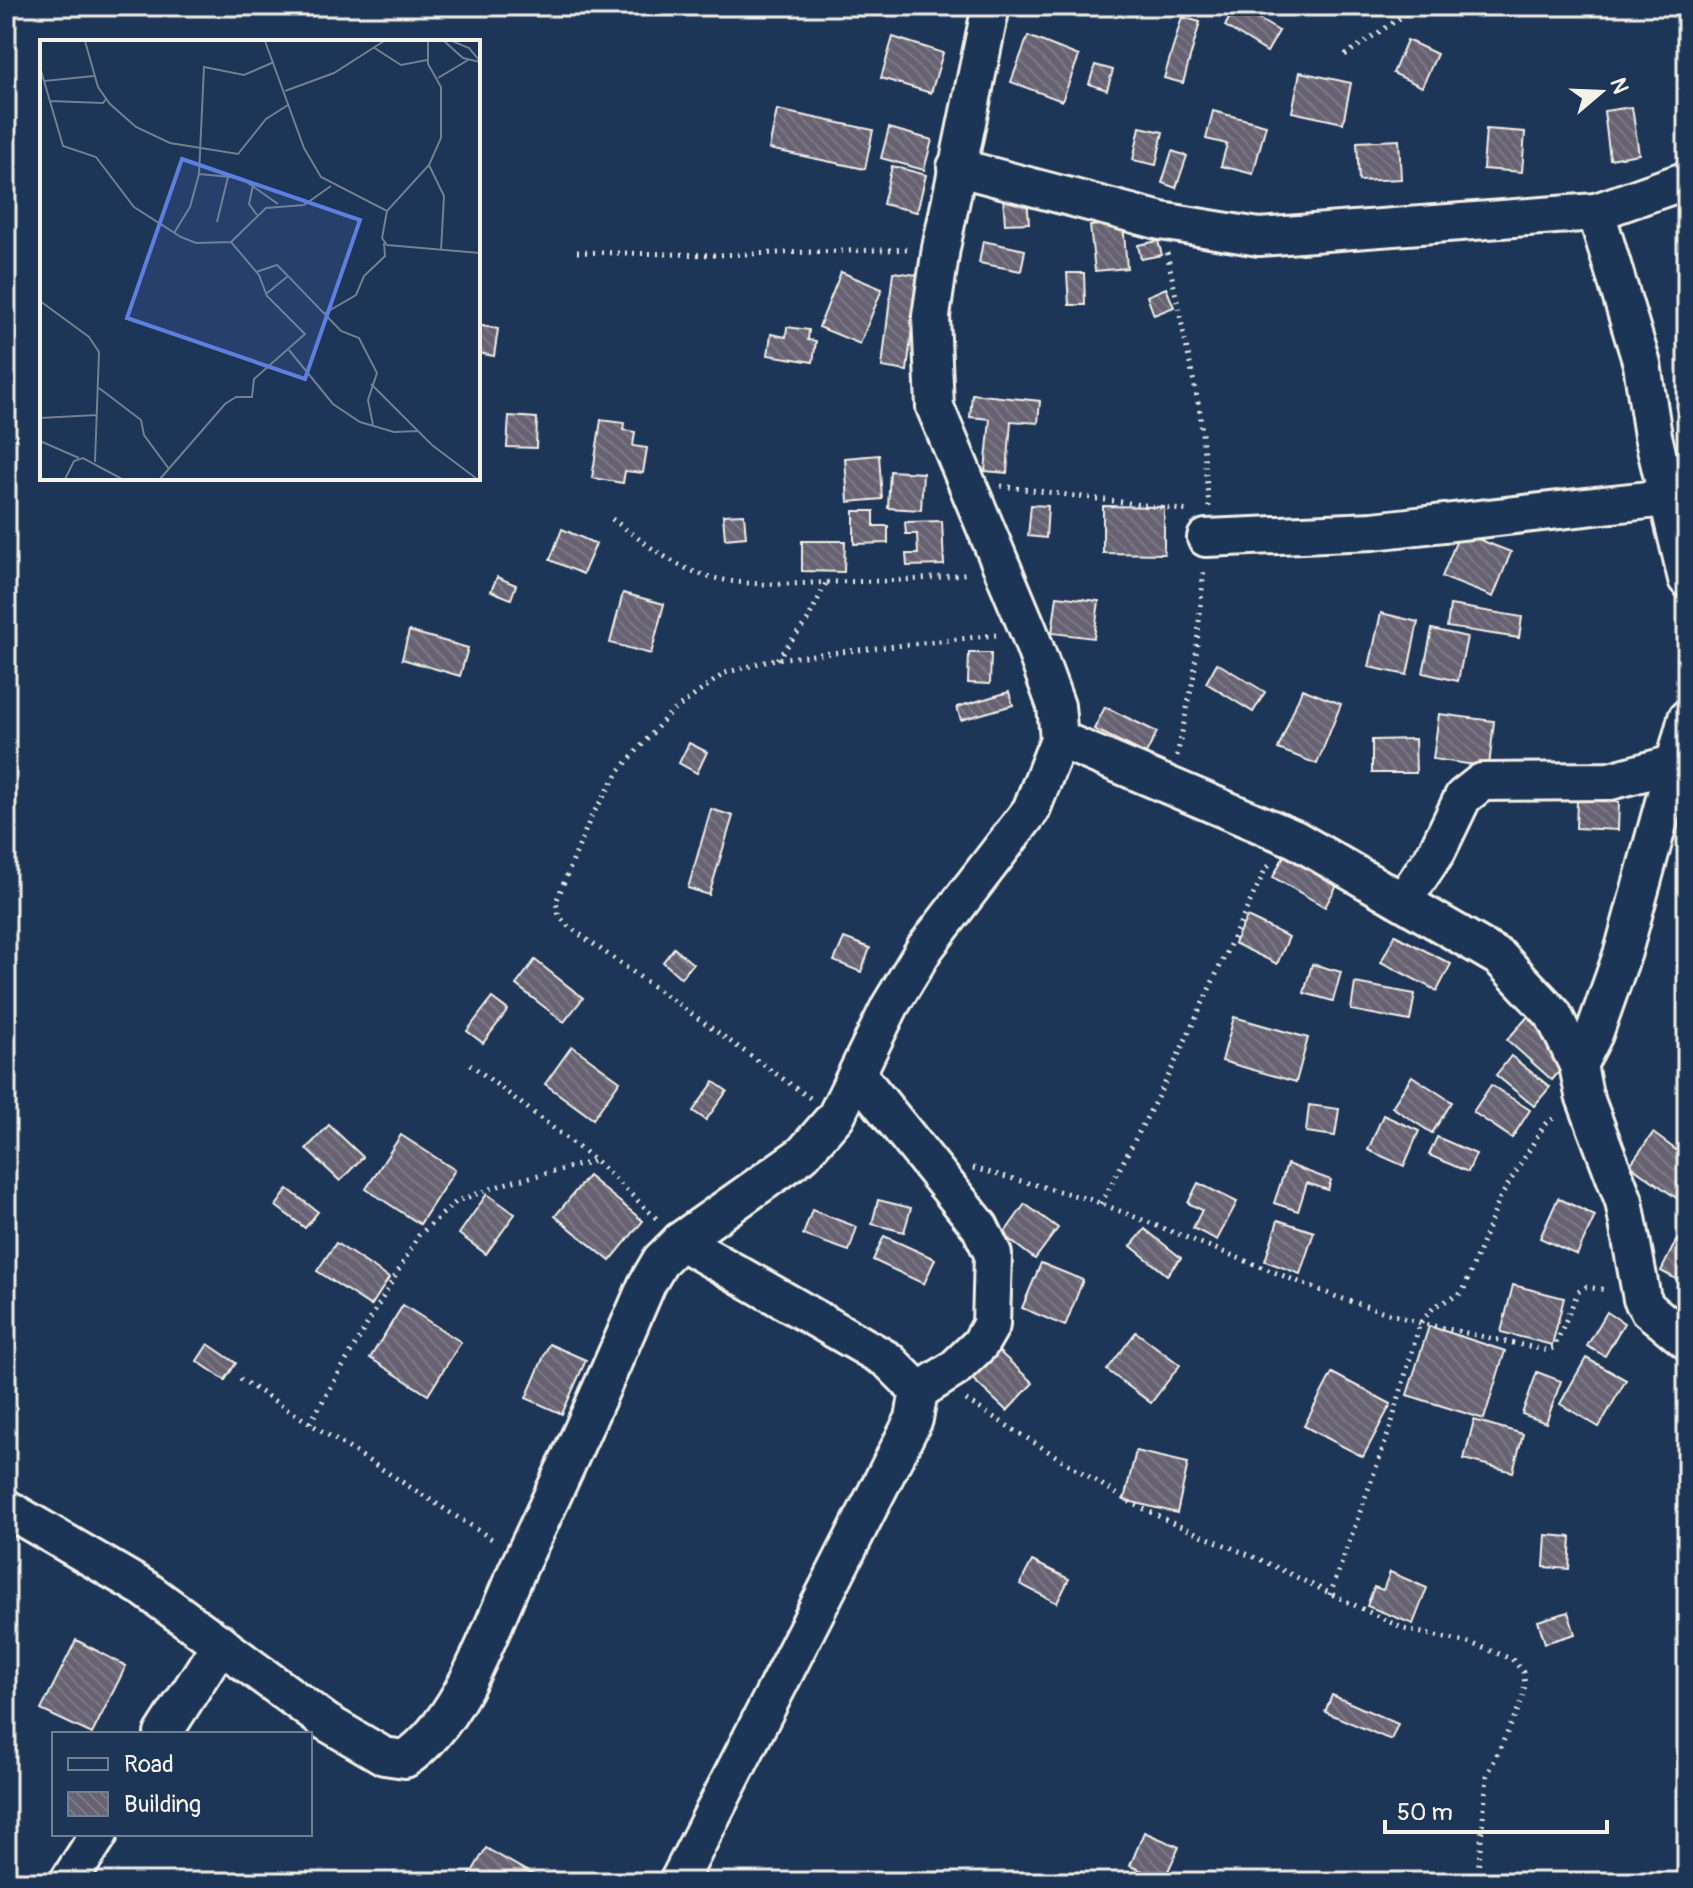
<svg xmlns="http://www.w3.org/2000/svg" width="1693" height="1888" font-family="Pangolin,sans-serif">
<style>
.building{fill:url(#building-back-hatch);stroke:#f4f1e8;stroke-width:2}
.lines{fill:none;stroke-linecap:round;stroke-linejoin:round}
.street-casing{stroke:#f4f1e8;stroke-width:42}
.path{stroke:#f4f1e8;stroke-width:5;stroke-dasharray:2 6;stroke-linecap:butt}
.street{stroke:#1d3557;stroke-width:36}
.inset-road{fill:none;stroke:#738091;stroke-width:2}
.view{fill:#5e7fdd;fill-opacity:0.15;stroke:#5e7fdd;stroke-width:4}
.inset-edge{fill:none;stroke:#f4f1e8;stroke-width:4}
</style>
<defs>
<pattern id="building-back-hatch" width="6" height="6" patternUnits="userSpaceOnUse" patternTransform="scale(2)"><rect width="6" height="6" fill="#666272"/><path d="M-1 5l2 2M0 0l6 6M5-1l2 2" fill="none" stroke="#7c7986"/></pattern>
</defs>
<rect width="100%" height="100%" fill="#1d3557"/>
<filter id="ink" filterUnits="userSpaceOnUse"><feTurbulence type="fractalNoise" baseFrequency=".0125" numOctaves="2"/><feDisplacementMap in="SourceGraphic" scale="16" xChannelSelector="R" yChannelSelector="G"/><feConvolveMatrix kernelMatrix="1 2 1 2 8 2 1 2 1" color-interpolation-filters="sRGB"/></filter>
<g filter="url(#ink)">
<g class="building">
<polygon points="1236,6 1279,31 1267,52 1225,26"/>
<polygon points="1182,17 1200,22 1183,83 1164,78"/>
<polygon points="1028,36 1079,56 1062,101 1011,82"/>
<polygon points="893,37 943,53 931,93 881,78"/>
<polygon points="1407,40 1437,54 1422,87 1393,73"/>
<polygon points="1095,65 1113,70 1107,90 1089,84"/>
<polygon points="1300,72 1351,83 1343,123 1292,112"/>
<polygon points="1632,107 1639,154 1610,159 1604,111"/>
<polygon points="777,110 873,130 865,169 769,149"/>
<polygon points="1213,111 1266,125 1253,174 1221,166 1227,144 1206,139"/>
<polygon points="1140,127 1163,132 1156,165 1133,160"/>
<polygon points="889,128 932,140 924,170 881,158"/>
<polygon points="1486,129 1525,132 1522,172 1483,169"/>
<polygon points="1399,140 1401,179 1359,181 1357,142"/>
<polygon points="1172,151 1187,156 1176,188 1162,183"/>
<polygon points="892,166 926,175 917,212 883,204"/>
<polygon points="1027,196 1029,223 1005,224 1003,197"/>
<polygon points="1123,223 1127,268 1095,271 1090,226"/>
<polygon points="983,241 1025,250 1021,271 979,263"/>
<polygon points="1158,241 1162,255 1141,259 1138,245"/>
<polygon points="841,272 882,289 860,344 819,327"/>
<polygon points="893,272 918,275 907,371 882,367"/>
<polygon points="1067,273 1084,273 1085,305 1069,305"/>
<polygon points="1166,288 1174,307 1154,315 1147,296"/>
<polygon points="478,325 498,329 494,356 478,353"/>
<polygon points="787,327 809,330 808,340 816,341 813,362 768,355 771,334 786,337"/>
<polygon points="972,394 1040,401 1038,423 1011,421 1007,473 985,471 990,419 970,417"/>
<polygon points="509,416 537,418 536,448 507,447"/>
<polygon points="601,420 624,423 623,430 635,432 633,446 647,448 643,473 625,471 623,483 592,478"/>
<polygon points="879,455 882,499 848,502 845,458"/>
<polygon points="890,471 923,473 921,510 888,508"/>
<polygon points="1031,505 1048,506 1046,538 1028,536"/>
<polygon points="1103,506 1164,507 1164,554 1103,553"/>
<polygon points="854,511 874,511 874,526 888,526 888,543 854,544"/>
<polygon points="744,514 746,537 725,539 723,515"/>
<polygon points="942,521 944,565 907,566 906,554 918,554 917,534 906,534 905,522"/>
<polygon points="562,529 596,544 583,574 550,560"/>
<polygon points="1460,532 1511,552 1493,597 1442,577"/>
<polygon points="802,541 845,541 844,572 802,571"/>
<polygon points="497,577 516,585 511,599 491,591"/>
<polygon points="623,593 664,604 651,654 610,643"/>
<polygon points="1057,596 1099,601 1094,638 1052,633"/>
<polygon points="1450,605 1522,617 1519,638 1447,627"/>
<polygon points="1381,613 1418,622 1407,675 1369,667"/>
<polygon points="1432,629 1467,637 1458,681 1423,673"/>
<polygon points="409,631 468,648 460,676 402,659"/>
<polygon points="969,653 991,653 990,684 968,683"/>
<polygon points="1217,663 1265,692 1253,712 1206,683"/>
<polygon points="1302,689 1341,704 1317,764 1278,749"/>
<polygon points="1009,692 1013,705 961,720 957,707"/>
<polygon points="1105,707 1157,732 1146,754 1094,729"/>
<polygon points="1439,714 1494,721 1489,767 1433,759"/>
<polygon points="1415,739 1416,773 1372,773 1372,740"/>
<polygon points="689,743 707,752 697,773 679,763"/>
<polygon points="1577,800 1619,802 1618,830 1576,828"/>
<polygon points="711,809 733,816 709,895 688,888"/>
<polygon points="1286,852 1339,882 1325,907 1273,877"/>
<polygon points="1247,917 1289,937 1277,964 1234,943"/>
<polygon points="1395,935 1451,964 1437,991 1381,962"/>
<polygon points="844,938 870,948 861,972 834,961"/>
<polygon points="674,948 693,964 681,978 663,962"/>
<polygon points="535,960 583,998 564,1022 516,985"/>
<polygon points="1312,964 1341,972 1333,1001 1304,993"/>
<polygon points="1355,983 1415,994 1410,1021 1351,1010"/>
<polygon points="492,998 508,1010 483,1043 467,1031"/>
<polygon points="1531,1013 1576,1052 1552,1080 1507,1040"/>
<polygon points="1234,1017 1308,1038 1296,1082 1222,1061"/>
<polygon points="572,1046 620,1081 593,1119 545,1084"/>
<polygon points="1511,1056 1550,1087 1534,1106 1496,1075"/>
<polygon points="1412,1076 1452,1102 1432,1133 1392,1107"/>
<polygon points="714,1082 727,1091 706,1120 693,1111"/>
<polygon points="1491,1085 1530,1110 1512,1138 1473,1112"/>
<polygon points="1309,1105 1339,1109 1335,1136 1306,1132"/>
<polygon points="1383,1115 1419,1131 1404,1166 1368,1150"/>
<polygon points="329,1125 363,1157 340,1181 306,1149"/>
<polygon points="1653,1133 1687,1158 1685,1204 1630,1165"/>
<polygon points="401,1135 455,1170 420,1224 366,1189"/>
<polygon points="1437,1137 1476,1154 1468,1172 1429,1155"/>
<polygon points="1287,1164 1331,1180 1328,1190 1307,1183 1298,1211 1274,1203"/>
<polygon points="588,1176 643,1221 610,1261 555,1216"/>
<polygon points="1198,1183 1237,1202 1217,1240 1193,1228 1202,1210 1188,1203"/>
<polygon points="288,1189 318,1212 305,1228 276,1206"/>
<polygon points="487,1194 515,1214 486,1254 459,1234"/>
<polygon points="1558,1198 1595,1216 1577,1255 1540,1238"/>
<polygon points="878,1200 911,1208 904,1232 872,1224"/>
<polygon points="1025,1204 1058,1228 1035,1259 1003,1235"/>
<polygon points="812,1210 857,1227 849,1251 803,1235"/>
<polygon points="1278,1220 1314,1232 1300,1274 1265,1261"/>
<polygon points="1145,1229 1181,1258 1167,1275 1131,1246"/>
<polygon points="884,1236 935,1259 924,1284 873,1260"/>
<polygon points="1676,1241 1687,1247 1687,1285 1661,1271"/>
<polygon points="336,1243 389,1278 371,1306 317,1271"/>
<polygon points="1041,1263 1083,1280 1065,1326 1022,1308"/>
<polygon points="1513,1285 1564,1298 1552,1345 1501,1332"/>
<polygon points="403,1305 461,1342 428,1395 370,1358"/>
<polygon points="1607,1312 1624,1323 1605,1356 1587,1346"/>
<polygon points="1429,1326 1505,1351 1484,1419 1407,1395"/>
<polygon points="1136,1332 1180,1365 1151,1403 1107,1370"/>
<polygon points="208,1344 236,1363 225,1380 197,1361"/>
<polygon points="549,1344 586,1360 562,1414 526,1398"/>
<polygon points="992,1345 1033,1383 1007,1411 966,1373"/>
<polygon points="1586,1358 1626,1380 1599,1427 1560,1404"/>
<polygon points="1537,1372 1561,1381 1546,1423 1522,1414"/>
<polygon points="1332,1373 1391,1404 1363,1457 1304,1426"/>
<polygon points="1474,1420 1523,1434 1513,1472 1464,1459"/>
<polygon points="1136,1451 1188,1463 1177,1513 1124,1500"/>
<polygon points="1546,1535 1571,1537 1569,1569 1544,1567"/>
<polygon points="1032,1561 1069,1579 1057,1603 1020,1584"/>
<polygon points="1390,1572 1427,1588 1413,1624 1367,1606 1374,1587 1383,1590"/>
<polygon points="1568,1612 1575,1634 1545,1643 1538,1621"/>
<polygon points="76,1640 126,1666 92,1734 41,1710"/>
<polygon points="1332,1695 1398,1724 1391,1740 1325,1712"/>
<polygon points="1144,1832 1179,1847 1164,1880 1130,1866"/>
<polygon points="486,1848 535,1876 532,1882 466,1882"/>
</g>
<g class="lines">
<defs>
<g id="street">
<polyline points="956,167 1161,221 1259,237 1596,212 1687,180"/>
<polyline points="1596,212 1642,364 1653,436 1687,579"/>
<polyline points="1206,538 1373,531 1666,498"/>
<polyline points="1059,739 1295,839 1500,958 1553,1014 1578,1065 1584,1095 1624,1201 1642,1299 1648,1309 1687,1341"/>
<polyline points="1403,901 1437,851 1463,797 1482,782 1610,781 1677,763"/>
<polyline points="1578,1065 1594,1034 1623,952 1687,718"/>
<polyline points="858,1075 980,1227 993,1254 991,1325 980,1344 954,1369 919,1391"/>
<path d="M6 1508 145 1589 326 1722 384 1756 405 1759C463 1721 492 1623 521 1562 565 1470 607 1378 647 1284L661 1260 680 1241 803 1154 836 1116 890 1006 925 948 1031 810 1059 739 1056 706 1029 632 935 407 931 316 941 248 991 6"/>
<polyline points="163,1734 221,1643"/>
<polyline points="68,1882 99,1834"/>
<polyline points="678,1882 914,1419 919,1391 888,1360 680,1241"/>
</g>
</defs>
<use href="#street" class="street-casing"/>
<g class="path">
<polyline points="1345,55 1418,6"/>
<polyline points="577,252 714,255 912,249"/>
<polyline points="1167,253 1200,412 1209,507"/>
<polyline points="1001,486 1189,511"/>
<path d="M612 519C640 539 668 563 700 574 744 588 789 584 834 582 880 581 924 581 969 573"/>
<polyline points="777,659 807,621 826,583"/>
<polyline points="1177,756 1194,675 1204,569"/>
<polyline points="470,1064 596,1161 659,1221"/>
<polyline points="810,1098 568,926 559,916 556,902 591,817 620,770 669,714 725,673 776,659 996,635"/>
<polyline points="973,1168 1092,1200 1337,1297 1420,1323 1545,1350 1554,1348 1578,1292 1586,1287 1607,1290"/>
<polyline points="1101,1204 1168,1077 1265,870 1272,863"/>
<polyline points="240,1379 495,1541"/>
<polyline points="966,1400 1128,1501 1172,1523 1261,1560 1404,1629 1473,1644 1512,1659 1523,1672 1525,1684 1522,1701 1487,1776 1477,1882"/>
<polyline points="310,1423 419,1235 457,1201 510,1182 596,1161"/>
<polyline points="1330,1595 1390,1429 1420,1323 1435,1306 1459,1295 1464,1289 1500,1198 1545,1124 1558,1115"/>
</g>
<use href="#street" class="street"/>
</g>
</g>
<g transform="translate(40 40)">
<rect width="440" height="440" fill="#1d3557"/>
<path class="inset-road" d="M45 1 58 47 70 64 96 87 130 103 198 114 226 79 248 65M225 1 264 108 281 137 347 171 389 125 401 98V47L388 24V1M404 1 423 18 440 22M412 1 429 8 440 21M333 7 361 25 387 20M0 27 23 106 56 117 94 167 141 197 156 203 191 202 219 235 227 256 265 294 214 339 212 357H196L185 364 120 439M398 38 428 20M4 41 54 36M245 51 294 33 344 1M10 61 63 63 66 59M389 125 404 156 401 210M159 134 201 138 238 164M213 145 209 164 217 175M347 171 342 198 347 205 440 213M177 182 188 137M134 193 150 167 159 134 164 27 204 35 234 22M191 202 226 168 264 165 291 146M216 232 237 225 248 236M226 254 248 236 301 291 319 298 337 333 328 360 333 385M0 261 49 297 59 312 55 422M285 273 316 255 324 236 345 216 344 203M249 310 293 364 320 382 354 392 378 391M331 344 392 405 437 439M59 348 101 380 104 395 129 429M0 378 57 375M0 401 39 418M25 439 34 421 43 418 82 439"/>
<path class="view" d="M142 119 320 180 265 339 87 278Z"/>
<rect width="440" height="440" class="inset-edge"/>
</g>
<rect width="1693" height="1888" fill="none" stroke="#1d3557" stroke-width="32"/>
<rect x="16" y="16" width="1661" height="1856" fill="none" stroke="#f4f1e8" stroke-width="3" filter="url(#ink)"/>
<rect x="52" y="1732" width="260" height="104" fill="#1d3557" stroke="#738091" stroke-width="2"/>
<rect x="68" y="1758" width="40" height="12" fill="#1d3557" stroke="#738091" stroke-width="2"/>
<text x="124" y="1772" font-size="24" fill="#f4f1e8">Road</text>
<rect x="68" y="1792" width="40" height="24" fill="url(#building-back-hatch)" stroke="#738091" stroke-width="2"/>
<text x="124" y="1812" font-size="24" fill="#f4f1e8">Building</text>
<g transform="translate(1601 92) rotate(71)" stroke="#1d3557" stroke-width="6" paint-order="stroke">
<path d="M0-6L14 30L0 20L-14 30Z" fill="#f4f1e8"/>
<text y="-12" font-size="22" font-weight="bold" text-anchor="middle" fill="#f4f1e8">N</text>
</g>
<path d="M1385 1820v12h222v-12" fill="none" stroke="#f4f1e8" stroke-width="4"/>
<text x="1397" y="1820" font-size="24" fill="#f4f1e8" stroke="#1d3557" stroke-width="6" paint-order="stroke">50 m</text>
</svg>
